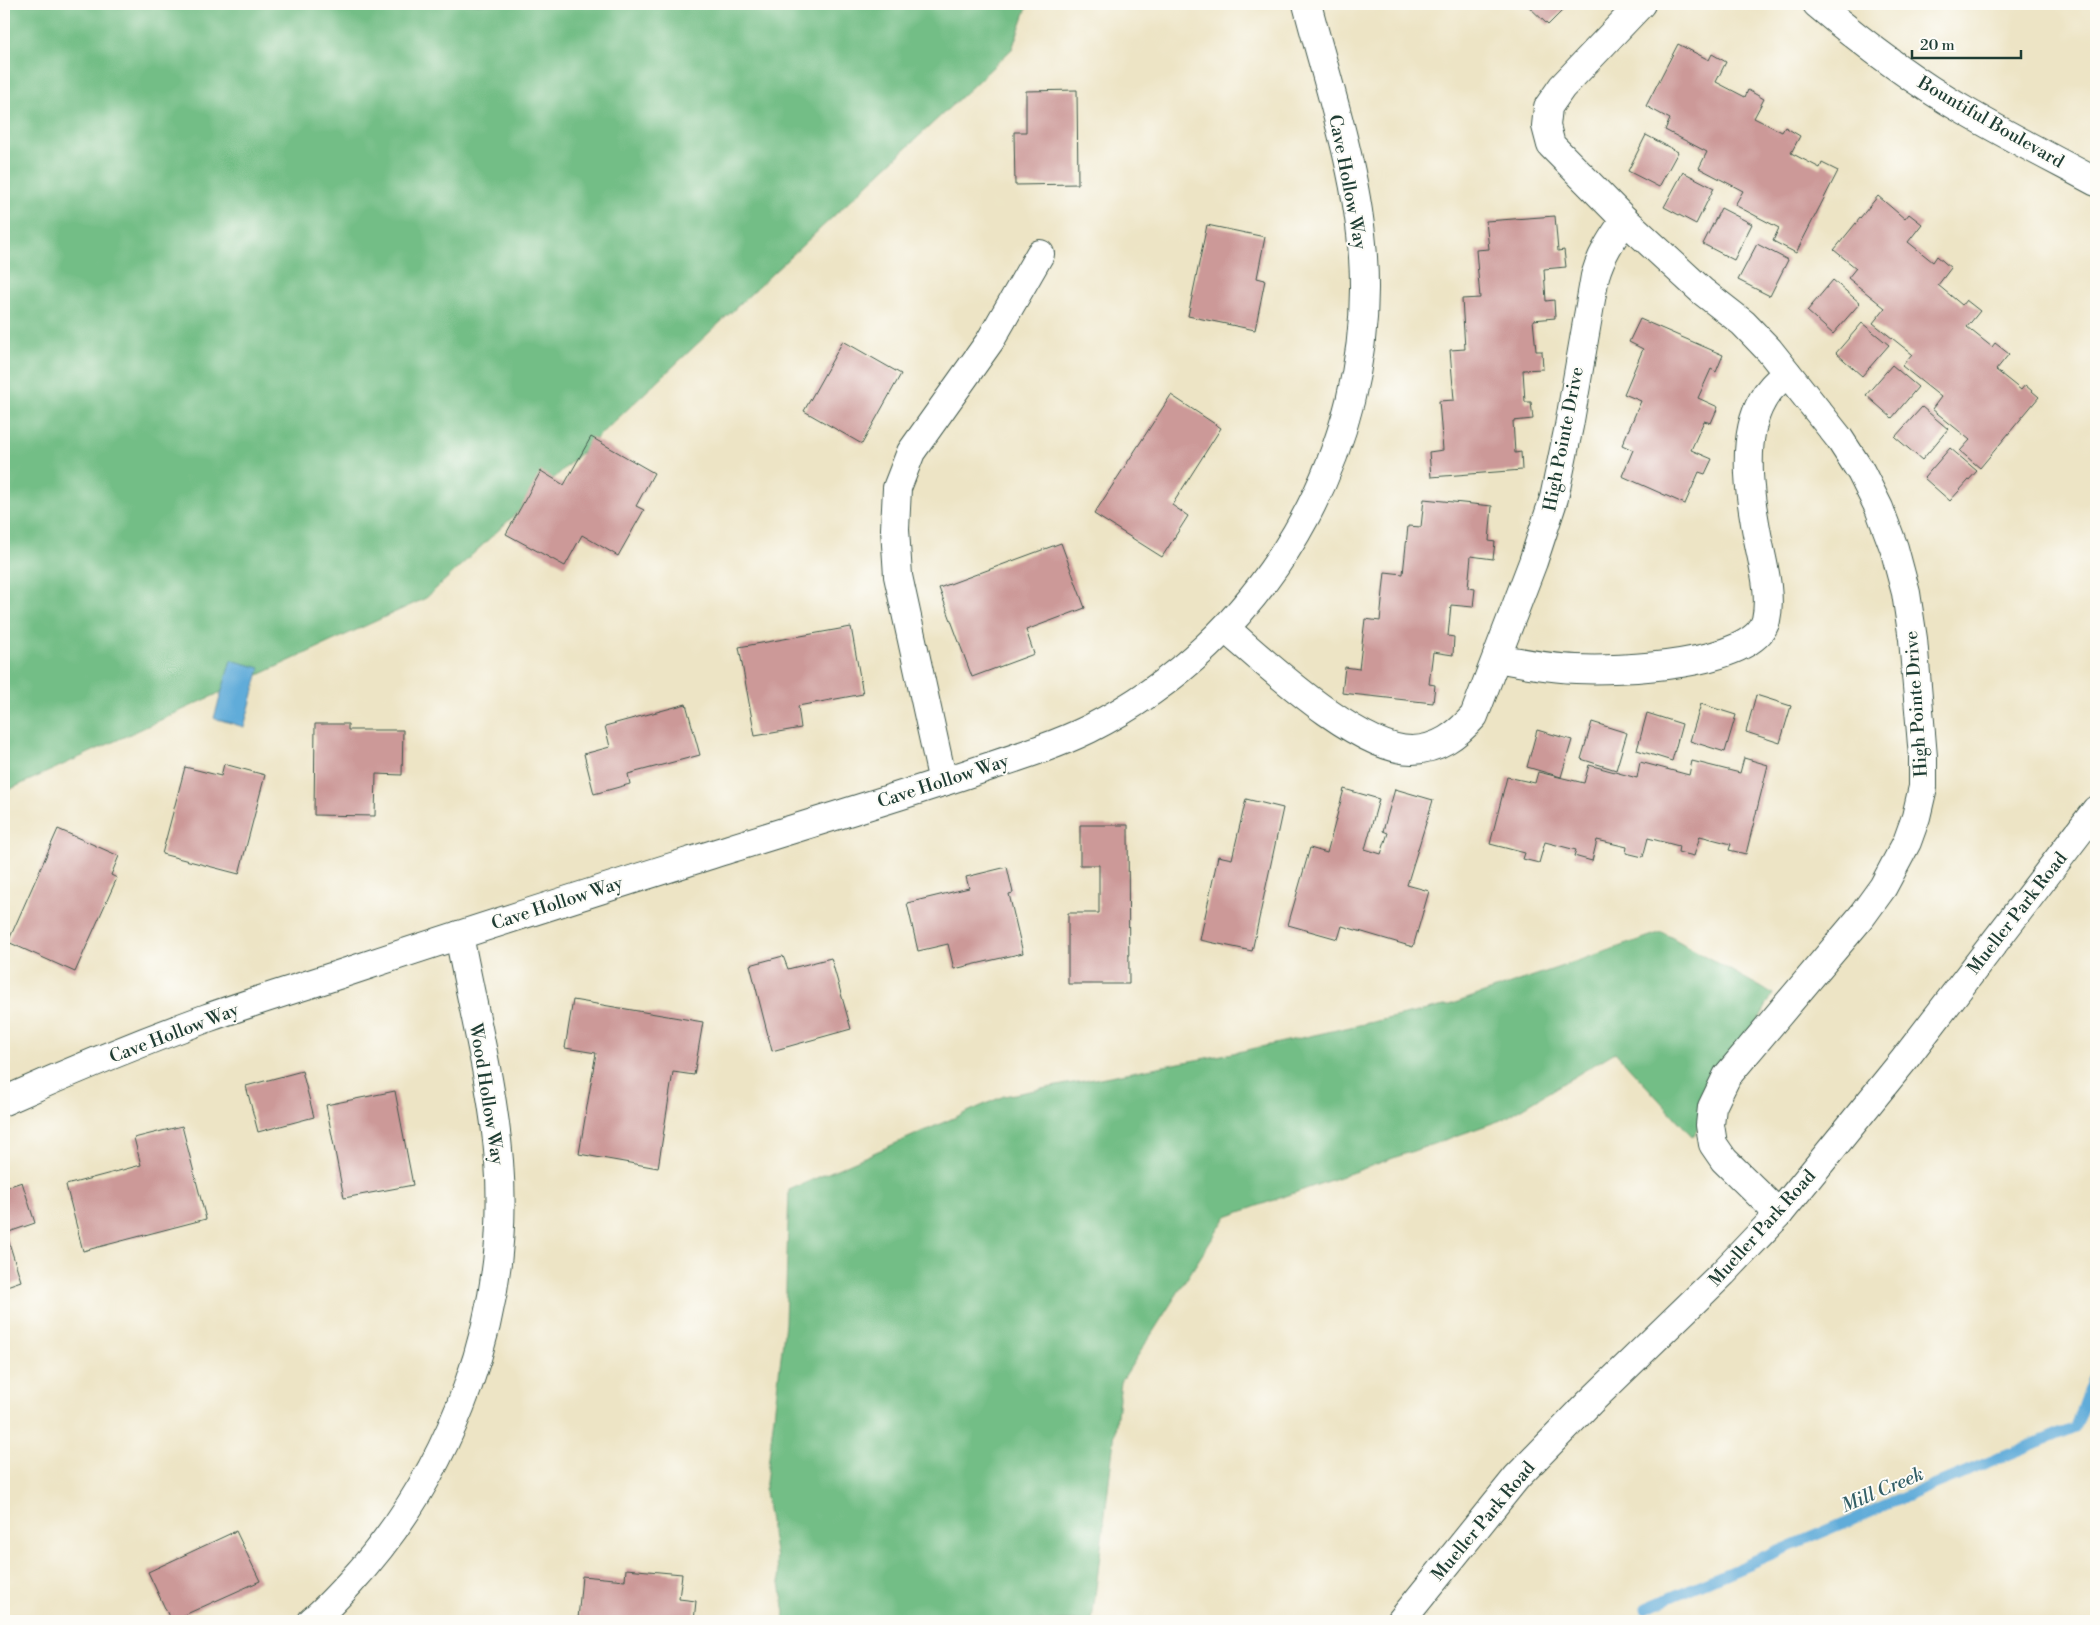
<svg xmlns="http://www.w3.org/2000/svg" width="2100" height="1625" font-family="'Libre Bodoni',serif">
<style>
.forest{fill:#73be86;stroke:#497e5d}
.water{fill:#60acd9;stroke:#407486}
.lines{fill:none;stroke-linecap:round;stroke-linejoin:round}
.stream{stroke:#60acd9;stroke-width:11}
.building{fill:#cc9998}
.minor-casing{stroke:#3e564a;stroke-width:30}
.major-casing{stroke:#3e564a;stroke-width:30}
.minor{stroke:#fff;stroke-width:28}
.major{stroke:#fff;stroke-width:28}
.labels{text-anchor:middle;stroke-width:4;stroke-linejoin:round;paint-order:stroke}
.street-label{font-size:18px;fill:#1f3d34;stroke:#fdfcf7}
.water-label{font-size:19px;font-style:italic;fill:#325e66;stroke:#fdfcf7}
</style>
<rect width="100%" height="100%" fill="#fdfcf7"/>
<filter id="ink" filterUnits="userSpaceOnUse"><feTurbulence type="fractalNoise" baseFrequency=".02" numOctaves="2"/><feDisplacementMap in="SourceGraphic" scale="10" xChannelSelector="R" yChannelSelector="G"/><feConvolveMatrix kernelMatrix="1 2 1 2 8 2 1 2 1" color-interpolation-filters="sRGB"/></filter>
<filter id="wash" filterUnits="userSpaceOnUse"><feTurbulence type="fractalNoise" baseFrequency=".0096" numOctaves="4" result="noise"/><feDisplacementMap in="SourceGraphic" scale="20" xChannelSelector="R" yChannelSelector="G"/><feGaussianBlur stdDeviation="1.12" result="paint"/><feColorMatrix in="noise" values="0 0 0 0 0 0 0 0 0 0 0 0 0 0 0 0 0 1.4 0 .05"/><feComposite in="paint" operator="in"/></filter>
<g filter="url(#wash)">
<rect width="100%" height="100%" fill="#ede4c5"/>
<g class="forest">
<polygon points="4,4 1028,4 1012,49 426,598 4,792"/>
<polygon points="1662,932 1773,994 1693,1137 1615,1052 1504,1119 1226,1217 1121,1382 1092,1621 783,1621 785,1613 765,1491 785,1323 789,1190 1004,1096 1238,1052 1449,1005"/>
</g>
<polygon class="water" points="231,660 260,668 244,727 214,718"/>
<g class="lines">
<polyline class="stream" points="1646,1608 1921,1490 2075,1427 2096,1370"/>
</g>
<g id="blocks">
<g class="building">
<polygon points="1526,4 1569,4 1548,25"/>
<polygon points="1678,44 1709,60 1712,54 1726,62 1716,82 1745,97 1748,90 1764,99 1754,118 1782,132 1785,127 1800,136 1791,153 1820,168 1822,163 1838,171 1796,253 1773,241 1779,228 1735,205 1743,191 1699,168 1707,152 1665,130 1670,119 1646,106"/>
<polygon points="1077,90 1078,184 1015,185 1014,132 1026,132 1026,91"/>
<polygon points="1646,135 1678,152 1659,187 1628,171"/>
<polygon points="1683,172 1714,188 1696,224 1664,207"/>
<polygon points="1878,196 1905,219 1909,214 1922,224 1908,242 1933,262 1937,256 1951,268 1938,285 1962,305 1966,300 1980,311 1967,327 1992,347 1995,343 2009,354 1996,370 2021,390 2025,385 2039,397 1980,468 1960,451 1970,440 1932,409 1941,397 1902,366 1912,354 1873,323 1885,308 1848,278 1856,268 1834,250"/>
<polygon points="1721,208 1752,224 1734,260 1703,244"/>
<polygon points="1555,216 1558,251 1564,250 1566,267 1544,269 1546,301 1554,300 1555,318 1533,320 1536,351 1542,351 1543,369 1523,370 1525,402 1531,402 1533,419 1513,421 1515,453 1521,452 1522,470 1431,477 1429,452 1443,450 1439,401 1454,400 1450,350 1465,349 1462,299 1480,298 1476,250 1489,249 1486,221"/>
<polygon points="1207,225 1265,237 1257,278 1265,280 1255,330 1188,316"/>
<polygon points="1757,244 1788,260 1770,296 1738,280"/>
<polygon points="1833,280 1860,303 1833,334 1807,311"/>
<polygon points="1640,319 1723,355 1716,372 1711,369 1698,398 1718,407 1711,423 1704,421 1691,450 1712,459 1705,474 1699,472 1685,504 1622,476 1633,450 1622,445 1641,401 1624,394 1643,349 1629,342"/>
<polygon points="1862,323 1889,345 1862,376 1836,353"/>
<polygon points="843,341 901,374 862,444 804,411"/>
<polygon points="1892,365 1918,387 1892,418 1866,395"/>
<polygon points="1171,395 1221,428 1172,505 1188,516 1162,557 1094,514"/>
<polygon points="1922,407 1948,429 1922,460 1895,437"/>
<polygon points="591,437 654,473 636,506 644,510 618,556 582,535 565,566 506,534 541,471 564,485"/>
<polygon points="1950,448 1977,471 1950,501 1924,478"/>
<polygon points="1424,499 1492,506 1489,541 1495,542 1493,559 1471,556 1468,588 1475,589 1473,607 1451,605 1448,636 1454,637 1453,655 1433,652 1429,684 1435,685 1433,703 1342,693 1345,667 1359,669 1365,619 1380,621 1385,572 1403,574 1408,526 1421,527"/>
<polygon points="1061,543 1085,608 1026,630 1034,654 972,677 939,588"/>
<polygon points="851,627 863,694 798,706 801,728 755,736 739,647"/>
<polygon points="1756,695 1791,706 1780,743 1746,732"/>
<polygon points="686,704 700,755 628,774 630,784 594,794 584,754 610,747 605,726"/>
<polygon points="1701,704 1736,715 1725,752 1690,741"/>
<polygon points="1647,713 1682,724 1672,761 1637,750"/>
<polygon points="1592,722 1627,733 1616,770 1581,759"/>
<polygon points="315,724 348,724 348,730 403,730 402,775 376,774 375,816 314,815"/>
<polygon points="1537,730 1572,740 1561,777 1527,767"/>
<polygon points="1744,758 1768,765 1746,854 1729,850 1731,844 1700,836 1694,856 1678,852 1679,846 1648,838 1643,857 1626,853 1627,847 1597,840 1592,861 1574,856 1576,850 1545,842 1539,863 1523,859 1525,853 1490,844 1507,777 1535,783 1538,772 1584,783 1589,765 1637,778 1640,762 1689,775 1692,761 1740,773"/>
<polygon points="224,764 265,775 239,874 162,854 185,767 221,776"/>
<polygon points="1344,789 1379,799 1365,849 1381,854 1388,833 1383,831 1395,789 1433,800 1407,885 1429,891 1413,947 1342,926 1338,939 1288,925 1310,848 1327,853"/>
<polygon points="1246,799 1283,808 1252,951 1200,940 1218,856 1232,859"/>
<polygon points="1080,825 1128,825 1129,984 1068,984 1068,913 1099,913 1099,865 1080,865"/>
<polygon points="58,829 119,856 111,875 117,878 75,972 8,942"/>
<polygon points="1007,867 1013,893 1009,894 1023,953 954,969 948,944 918,951 907,903 969,888 966,877"/>
<polygon points="783,956 788,969 831,958 851,1029 772,1051 750,965"/>
<polygon points="573,1000 703,1022 694,1075 673,1072 658,1168 579,1154 596,1053 565,1048"/>
<polygon points="302,1071 314,1117 258,1132 246,1086"/>
<polygon points="395,1091 413,1185 344,1198 326,1105"/>
<polygon points="182,1126 206,1219 83,1251 66,1185 141,1165 134,1138"/>
<polygon points="22,1182 35,1223 6,1233 21,1281 4,1287 4,1188"/>
<polygon points="236,1531 260,1581 171,1621 148,1572"/>
<polygon points="626,1569 682,1574 679,1599 696,1601 694,1621 591,1621 578,1619 582,1576 625,1580"/>
</g>
</g>
</g>
<g filter="url(#ink)">
<use href="#blocks" fill-opacity="0" stroke="#3e564a" stroke-width="1"/>
<g class="lines">
<defs>
<g id="minor">
<polyline points="1641,4 1562,87 1548,107 1546,126 1551,145 1625,220 1702,291 1743,323 1769,350 1839,438 1861,472 1879,508 1894,548 1906,593 1913,639 1923,757 1923,787 1916,817 1907,842 1883,887 1862,916 1727,1076 1712,1107 1710,1125 1713,1144 1724,1160 1779,1214"/>
<path d="M1226 629C1267 664 1358 750 1412 750 1439 749 1457 735 1474 716L1533 562 1554 498 1569 426 1595 276C1601 255 1612 238 1625 220"/>
<path d="M1497 658C1523 663 1549 668 1576 669 1615 671 1754 667 1766 620 1771 597 1765 572 1760 549 1751 506 1739 441 1762 401 1768 389 1778 381 1787 373"/>
<polyline points="943,782 898,576 895,529 897,488 911,452 990,341 1040,254"/>
<path d="M4 1101C71 1071 139 1043 207 1018 260 999 315 983 368 965 488 925 609 887 729 849 809 824 888 800 967 774 1008 760 1050 748 1089 729 1263 642 1376 452 1363 257 1358 173 1328 85 1307 4"/>
<path d="M312 1621C325 1610 337 1597 349 1584 452 1473 511 1314 499 1161 493 1085 473 1010 459 935"/>
<polyline points="1401,1621 1517,1477 1590,1402 1723,1273 1779,1214 1904,1060 2096,810"/>
</g>
<path id="major" d="M1817 4C1863 43 1913 81 1965 111 2008 136 2053 159 2096 182"/>
</defs>
<use href="#minor" class="minor-casing"/>
<use href="#major" class="major-casing"/>
<use href="#minor" class="minor"/>
<use href="#major" class="major"/>
</g>
</g>
<g class="labels">
<g class="street-label">
<text transform="translate(1991 122) rotate(30)" y="6">Bountiful Boulevard</text>
<text transform="translate(1348 182) rotate(79)" y="6">Cave Hollow Way</text>
<text transform="translate(1563 439) rotate(-79)" y="6">High Pointe Drive</text>
<text transform="translate(1916 704) rotate(-94)" y="6">High Pointe Drive</text>
<text transform="translate(943 781) rotate(-18)" y="6">Cave Hollow Way</text>
<text transform="translate(557 903) rotate(-18)" y="6">Cave Hollow Way</text>
<text transform="translate(2017 913) rotate(-52)" y="6">Mueller Park Road</text>
<text transform="translate(174 1033) rotate(-21)" y="6">Cave Hollow Way</text>
<text transform="translate(487 1094) rotate(81)" y="6">Wood Hollow Way</text>
<text transform="translate(1762 1228) rotate(-48)" y="6">Mueller Park Road</text>
<text transform="translate(1483 1521) rotate(-50)" y="6">Mueller Park Road</text>
</g>
<g class="water-label">
<text transform="translate(1882 1489) rotate(-23)" y="7">Mill Creek</text>
</g>
</g>
<rect width="2100" height="1625" fill="none" stroke="#fdfcf7" stroke-width="20"/>
<path d="M1912 50v8h109v-8" fill="none" stroke="#1f3d34" stroke-width="2.5"/>
<text x="1920" y="50" font-size="15" fill="#1f3d34" stroke="#fdfcf7" stroke-width="4" paint-order="stroke">20 m</text>
</svg>
